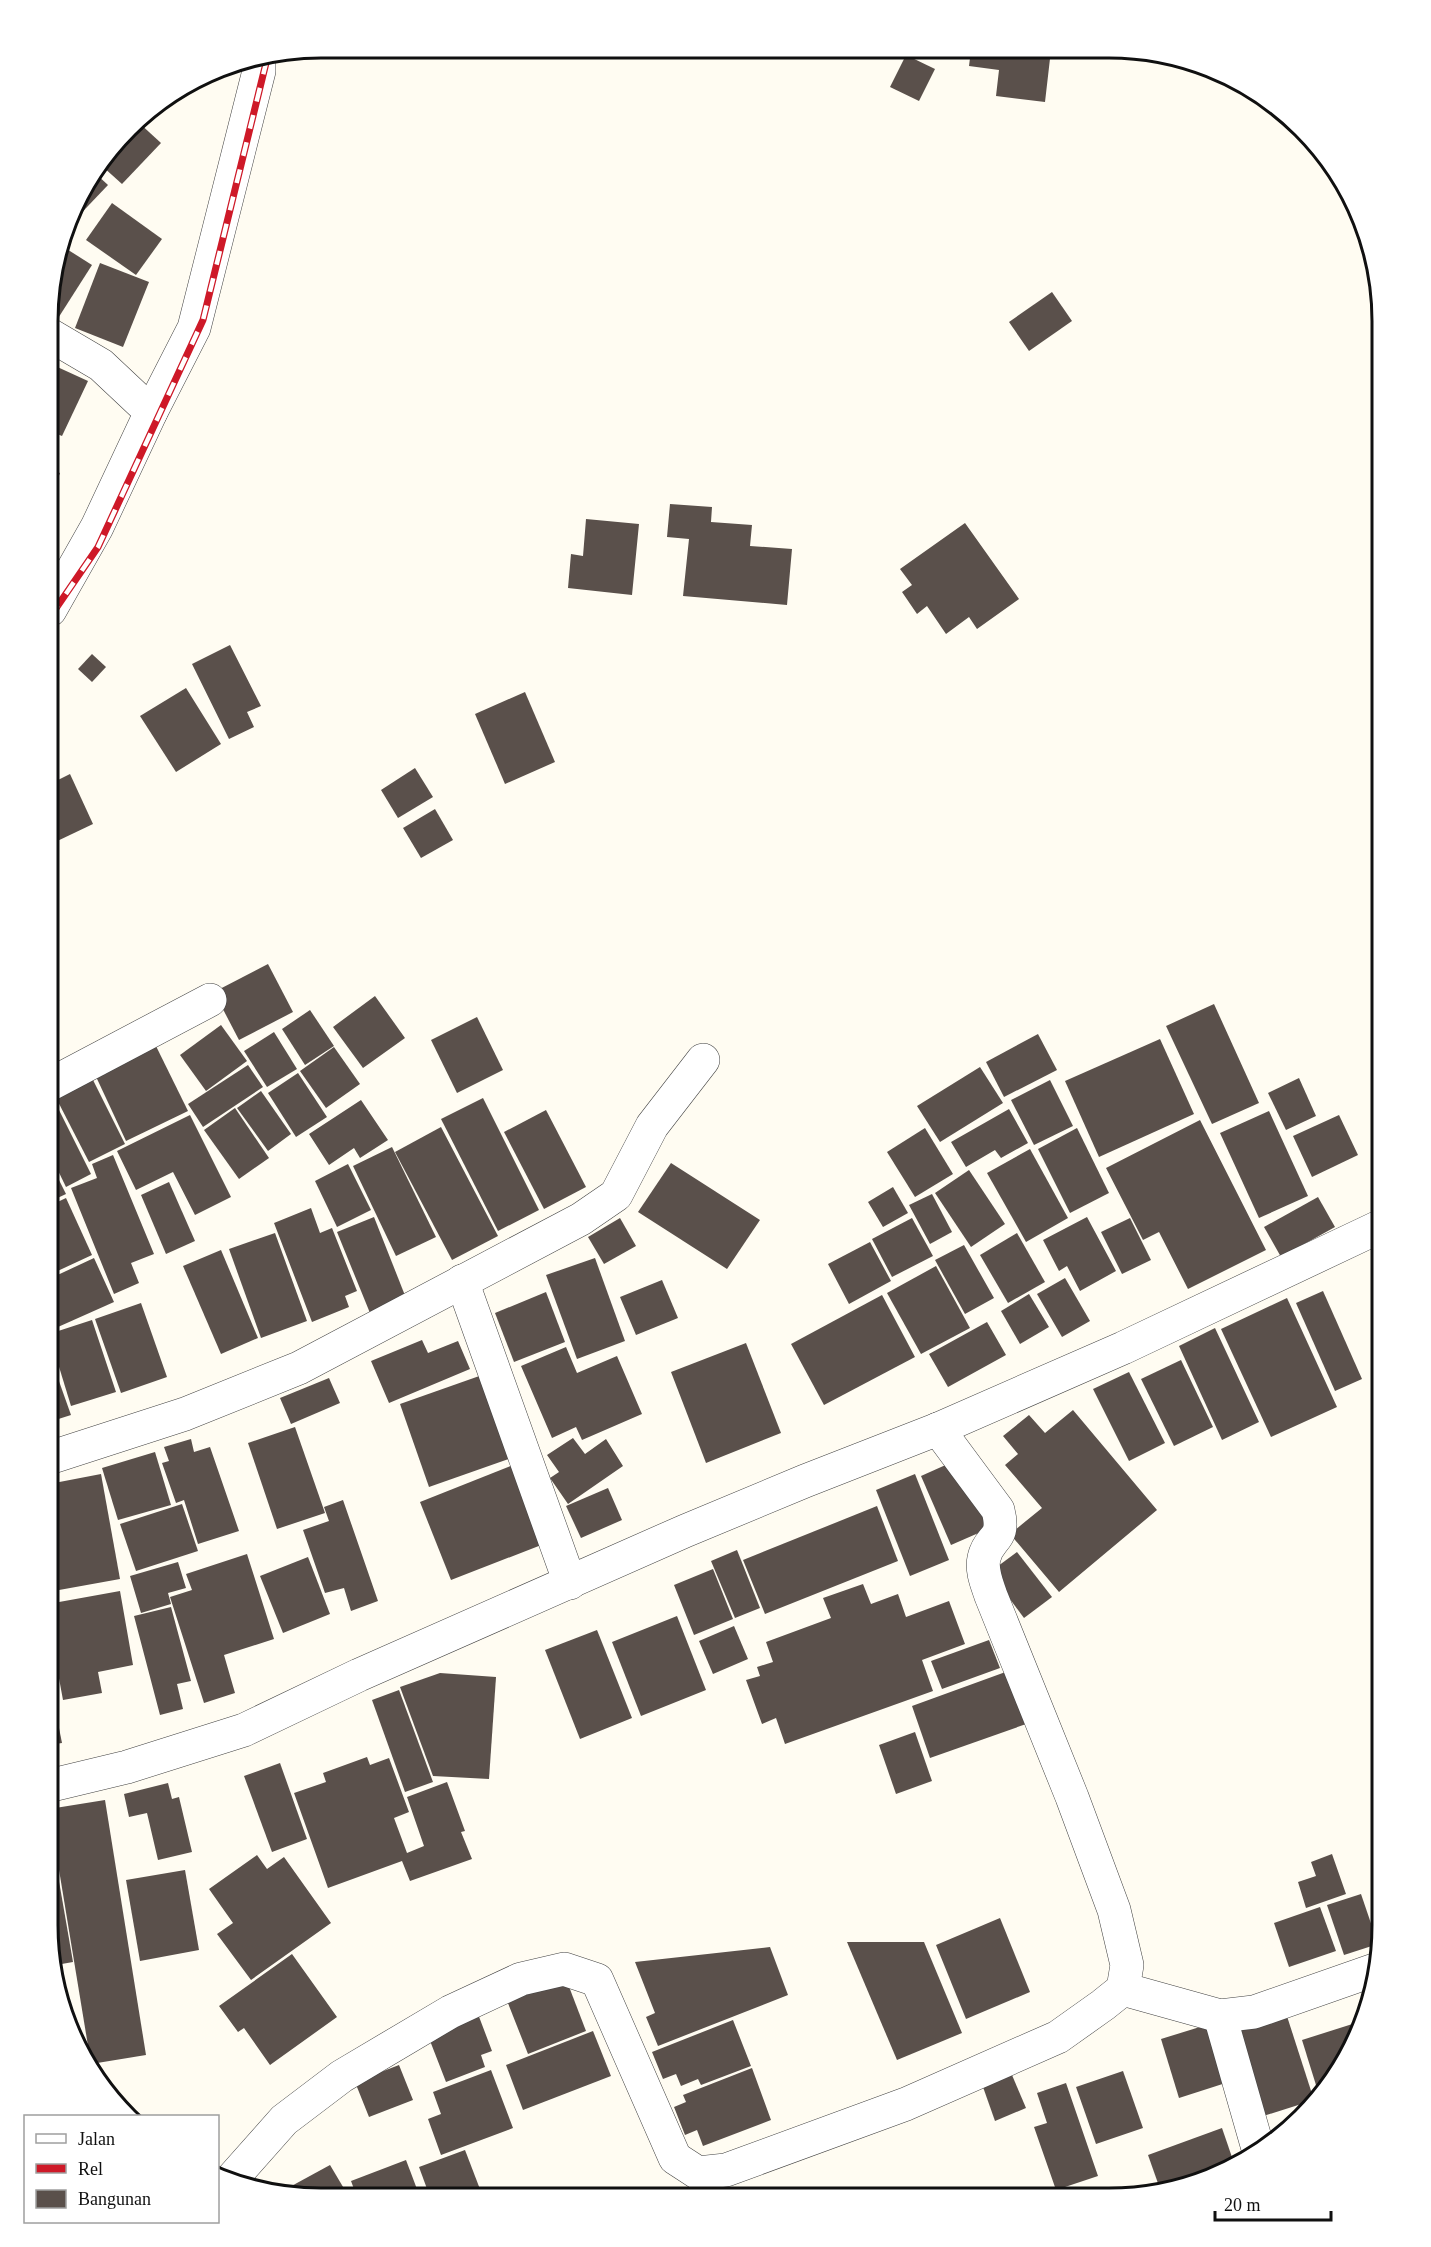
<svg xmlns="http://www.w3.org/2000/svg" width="1431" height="2247" font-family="'Times New Roman',serif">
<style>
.building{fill:#5a504b}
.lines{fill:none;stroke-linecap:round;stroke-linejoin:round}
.minor-casing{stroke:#434343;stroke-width:34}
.minor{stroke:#fff;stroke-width:33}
.rail-casing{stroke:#ce1928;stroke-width:7}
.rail{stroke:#fff;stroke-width:4.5;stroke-dasharray:14;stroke-linecap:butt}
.rim{fill:none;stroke:#101010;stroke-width:3}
</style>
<rect width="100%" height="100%" fill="#fffcf2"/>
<g class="building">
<polygon points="971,50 1051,50 1045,102 996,96 999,70 969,66"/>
<polygon points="906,55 935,69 919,101 890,87"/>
<polygon points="137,121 161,143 122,184 102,166"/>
<polygon points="96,174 108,185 68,227 76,200"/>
<polygon points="112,203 162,239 136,275 86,240"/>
<polygon points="62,246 92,265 55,323 50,321 50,286"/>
<polygon points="100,263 149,282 123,347 75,328"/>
<polygon points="1052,292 1072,321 1029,351 1009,322"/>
<polygon points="53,365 88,381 62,436 50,431 50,369"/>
<polygon points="50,469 60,473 50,499"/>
<polygon points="670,504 712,507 711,522 752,525 750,546 792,549 787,605 683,596 689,539 667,537"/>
<polygon points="586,519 639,524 632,595 568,588 571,554 583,556"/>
<polygon points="965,523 1019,599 977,629 969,617 946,634 927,606 917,614 902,592 912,585 900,569"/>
<polygon points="230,645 261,706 247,712 254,727 229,739 192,664"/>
<polygon points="92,654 106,667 92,682 78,669"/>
<polygon points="186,688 221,744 176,772 140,716"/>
<polygon points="525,692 555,762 505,784 475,714"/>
<polygon points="415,768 433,797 398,818 381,790"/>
<polygon points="70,774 93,824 51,844 50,839 50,784"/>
<polygon points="435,809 453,840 421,858 403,828"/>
<polygon points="268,964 293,1012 239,1040 214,992"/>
<polygon points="375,996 405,1038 363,1068 333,1027"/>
<polygon points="1214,1004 1259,1103 1212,1124 1166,1026"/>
<polygon points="310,1010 334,1046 305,1065 282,1029"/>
<polygon points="477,1017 503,1070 457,1093 431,1040"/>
<polygon points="221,1025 247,1061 206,1091 180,1055"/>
<polygon points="274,1032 297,1069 267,1087 244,1051"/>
<polygon points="1038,1034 1057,1070 1004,1097 986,1062"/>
<polygon points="1160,1039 1194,1114 1099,1157 1065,1081"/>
<polygon points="153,1040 188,1111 126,1141 92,1068"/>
<polygon points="334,1047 360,1084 326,1108 300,1071"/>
<polygon points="248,1065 263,1087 203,1127 188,1104"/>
<polygon points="980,1067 1003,1103 940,1142 917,1106"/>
<polygon points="89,1072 125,1144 89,1162 52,1090"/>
<polygon points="298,1073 327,1117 296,1137 268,1093"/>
<polygon points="1299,1078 1316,1116 1286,1130 1268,1093"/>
<polygon points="1050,1080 1073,1126 1034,1145 1011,1100"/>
<polygon points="261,1091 291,1134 268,1151 237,1108"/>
<polygon points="51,1094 91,1174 66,1187 49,1152 49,1095"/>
<polygon points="483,1098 539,1210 498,1231 441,1119"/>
<polygon points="361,1100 388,1140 360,1158 354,1148 329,1165 309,1134"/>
<polygon points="235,1108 269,1158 239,1179 204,1130"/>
<polygon points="1009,1109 1028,1143 1001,1158 995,1150 966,1167 951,1142"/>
<polygon points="546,1110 586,1187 544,1209 504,1132"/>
<polygon points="1269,1111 1308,1196 1259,1218 1220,1133"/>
<polygon points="190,1115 231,1197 195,1215 173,1172 136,1190 117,1151"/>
<polygon points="1339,1115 1358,1155 1312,1177 1293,1136"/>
<polygon points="1200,1120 1266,1250 1188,1289 1159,1232 1143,1240 1106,1168"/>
<polygon points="441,1127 498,1236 452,1260 395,1152"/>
<polygon points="925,1128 953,1174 915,1197 887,1152"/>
<polygon points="1077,1128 1109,1193 1070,1213 1038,1149"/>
<polygon points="392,1147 436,1237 396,1256 353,1166"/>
<polygon points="1030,1149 1068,1218 1026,1242 987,1173"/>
<polygon points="113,1155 154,1254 131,1263 139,1283 114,1294 71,1188 97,1178 92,1164"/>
<polygon points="49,1160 66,1194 49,1202"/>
<polygon points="671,1163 760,1220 727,1269 638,1212"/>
<polygon points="348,1164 371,1210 337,1227 315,1181"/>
<polygon points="969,1170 1005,1224 971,1247 935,1193"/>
<polygon points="169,1182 195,1241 166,1254 141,1195"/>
<polygon points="893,1187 908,1213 883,1227 868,1202"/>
<polygon points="932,1194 952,1232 930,1244 909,1205"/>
<polygon points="1318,1197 1335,1227 1281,1257 1264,1227"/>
<polygon points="66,1198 92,1255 49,1275 49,1206"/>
<polygon points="311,1208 320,1233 332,1228 357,1291 345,1296 349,1307 312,1322 274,1223"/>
<polygon points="374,1217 406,1298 370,1313 337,1232"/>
<polygon points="1087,1217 1116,1271 1080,1291 1067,1266 1059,1271 1043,1240"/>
<polygon points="620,1218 636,1246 604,1264 588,1237"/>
<polygon points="912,1218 933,1256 892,1277 872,1239"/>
<polygon points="1130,1218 1151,1260 1122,1274 1101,1232"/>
<polygon points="275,1233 307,1321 261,1338 229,1249"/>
<polygon points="1017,1233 1045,1282 1008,1303 980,1255"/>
<polygon points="870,1242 891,1281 849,1304 828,1264"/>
<polygon points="964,1245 994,1298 965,1314 935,1260"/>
<polygon points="221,1250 258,1338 221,1354 183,1266"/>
<polygon points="94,1258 114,1302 49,1331 49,1279"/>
<polygon points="595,1258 625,1341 577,1359 546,1275"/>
<polygon points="936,1266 970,1328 921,1354 887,1293"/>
<polygon points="1065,1278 1090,1321 1062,1337 1037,1294"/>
<polygon points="662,1280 678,1318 636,1335 620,1297"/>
<polygon points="1323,1291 1362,1379 1335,1391 1296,1303"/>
<polygon points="546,1292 565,1342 514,1362 495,1313"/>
<polygon points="1029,1294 1049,1327 1020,1344 1001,1311"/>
<polygon points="882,1295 915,1357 824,1405 791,1344"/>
<polygon points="1287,1298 1337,1407 1271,1437 1221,1329"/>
<polygon points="141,1303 167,1377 121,1393 95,1319"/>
<polygon points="92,1320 116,1392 71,1406 49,1334"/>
<polygon points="987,1322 1006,1355 948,1387 929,1354"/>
<polygon points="1215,1328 1259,1422 1222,1440 1179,1346"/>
<polygon points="422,1340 428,1353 458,1341 470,1369 389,1403 371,1361"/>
<polygon points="746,1343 781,1433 706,1463 671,1372"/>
<polygon points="566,1347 577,1373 617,1356 642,1414 582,1440 576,1427 552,1438 521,1366"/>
<polygon points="49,1353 71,1415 49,1422"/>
<polygon points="1181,1360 1213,1427 1174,1446 1141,1379"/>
<polygon points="1129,1372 1165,1443 1129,1461 1093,1389"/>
<polygon points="485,1374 514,1457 429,1487 400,1404"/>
<polygon points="329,1378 340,1403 291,1424 280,1398"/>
<polygon points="1073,1410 1157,1510 1059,1592 1010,1534 1042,1508 1005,1465 1018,1454 1003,1436 1029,1415 1045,1433"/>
<polygon points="295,1427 325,1513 277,1529 248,1443"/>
<polygon points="573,1438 585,1454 606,1439 623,1466 568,1504 550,1478 559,1472 547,1455"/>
<polygon points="191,1439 194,1452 210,1447 239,1531 198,1544 184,1500 176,1503 162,1463 169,1461 164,1447"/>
<polygon points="155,1452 171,1505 118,1520 102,1468"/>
<polygon points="959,1459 990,1528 951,1545 921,1476"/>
<polygon points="518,1463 549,1542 451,1580 420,1502"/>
<polygon points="101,1474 120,1579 48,1592 49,1484"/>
<polygon points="915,1474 949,1560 910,1576 876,1490"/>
<polygon points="608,1488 622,1520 581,1538 566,1506"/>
<polygon points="343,1500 378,1601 351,1611 344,1588 325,1593 303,1530 329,1521 324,1507"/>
<polygon points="182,1504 198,1551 136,1571 120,1524"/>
<polygon points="877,1506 898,1561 765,1614 743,1560"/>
<polygon points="737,1550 760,1608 735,1618 711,1561"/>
<polygon points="1017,1552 1052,1597 1024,1618 990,1572"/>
<polygon points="247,1554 274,1639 224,1655 235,1693 204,1703 170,1597 192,1590 186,1574"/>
<polygon points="308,1557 330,1614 283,1633 260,1576"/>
<polygon points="178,1562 186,1588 168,1593 171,1604 141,1613 130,1576"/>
<polygon points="713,1569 733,1619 694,1635 674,1585"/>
<polygon points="863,1584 871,1604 898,1594 906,1617 949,1601 965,1644 922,1660 933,1691 785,1744 776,1718 762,1724 746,1680 760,1676 757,1667 773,1662 766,1642 831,1618 823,1598"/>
<polygon points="120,1591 133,1665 98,1672 102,1693 63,1700 48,1619 48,1604"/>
<polygon points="171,1607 191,1681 177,1684 183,1709 160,1715 134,1616"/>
<polygon points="677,1616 706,1690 641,1716 612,1642"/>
<polygon points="734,1626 748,1659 713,1674 699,1641"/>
<polygon points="597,1630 632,1718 580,1739 545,1650"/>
<polygon points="989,1640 1000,1668 942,1689 931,1661"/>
<polygon points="1011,1670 1029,1723 930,1758 912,1706"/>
<polygon points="48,1673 62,1743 48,1745"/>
<polygon points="440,1673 496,1677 489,1779 433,1776 400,1687"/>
<polygon points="399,1690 433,1782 405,1792 372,1700"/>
<polygon points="915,1732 932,1781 896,1794 879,1745"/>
<polygon points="367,1757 370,1765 389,1758 409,1812 394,1818 407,1853 424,1846 407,1797 447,1782 465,1831 461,1832 472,1859 410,1881 402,1861 328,1888 294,1793 326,1782 323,1773"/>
<polygon points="280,1763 307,1839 272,1852 244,1776"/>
<polygon points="168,1783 172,1799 179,1797 192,1852 158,1860 147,1813 129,1817 124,1794"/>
<polygon points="105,1800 146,2055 91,2064 49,1809"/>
<polygon points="1332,1854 1346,1894 1306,1908 1298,1882 1316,1876 1311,1862"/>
<polygon points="257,1855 267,1869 284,1857 331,1923 251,1980 217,1934 233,1923 209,1889"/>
<polygon points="55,1858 73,1962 56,1965 48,1926 48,1860"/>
<polygon points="185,1870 199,1950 140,1961 126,1880"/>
<polygon points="1361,1894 1378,1944 1344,1955 1327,1905"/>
<polygon points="1320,1907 1336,1951 1289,1967 1274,1923"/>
<polygon points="1000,1918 1030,1992 966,2019 936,1945"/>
<polygon points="847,1942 924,1942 962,2033 897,2060"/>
<polygon points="770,1947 788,1995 658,2046 646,2017 655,2013 635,1962"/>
<polygon points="292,1954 337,2017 270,2065 244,2028 238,2032 219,2006"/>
<polygon points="563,1971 586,2031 528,2054 504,1993"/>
<polygon points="1285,2010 1314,2100 1257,2118 1228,2028"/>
<polygon points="478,2014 492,2051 481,2055 485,2067 446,2082 427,2033"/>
<polygon points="733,2020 751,2066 701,2085 698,2079 681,2086 676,2074 663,2079 652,2052"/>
<polygon points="1365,2020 1362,2030 1327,2092 1320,2098 1302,2040"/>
<polygon points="1216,2022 1235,2080 1179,2098 1161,2039"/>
<polygon points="593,2031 611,2076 523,2110 506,2065"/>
<polygon points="399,2065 413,2100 369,2117 355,2082"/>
<polygon points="752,2068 771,2120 703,2146 697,2130 685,2135 674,2107 686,2102 683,2095"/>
<polygon points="491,2070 513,2128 441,2155 428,2119 441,2114 433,2092"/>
<polygon points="1123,2071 1143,2128 1096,2144 1076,2087"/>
<polygon points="1012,2075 1026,2108 995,2121 983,2087"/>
<polygon points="1066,2083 1098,2176 1056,2190 1034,2127 1047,2123 1037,2093"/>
<polygon points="1222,2128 1235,2166 1215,2178 1160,2189 1148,2155"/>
<polygon points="465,2150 483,2197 430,2197 419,2167"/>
<polygon points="406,2160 420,2197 357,2197 351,2181"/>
<polygon points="330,2165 349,2197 290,2197 286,2189"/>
</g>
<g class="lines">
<defs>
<g id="minor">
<polyline points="50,335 101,365 151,412"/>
<polyline points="50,610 97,527 151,412 194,328 259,71 259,60"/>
<polyline points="49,1085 210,1000"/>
<polyline points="462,1281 570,1583"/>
<polyline points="49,1458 185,1414 299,1368 581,1219 616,1195 652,1126 703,1060"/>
<polyline points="48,1786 127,1767 244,1730 359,1675 685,1531 805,1481 938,1429 1123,1348 1383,1225"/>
<polyline points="1123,1989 1220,2016 1254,2012 1377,1969"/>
<polyline points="1220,2016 1259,2152"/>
<path d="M229 2182 284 2120 342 2076 450 2012 521 1979 564 1969 597 1980 675 2158 698 2173 726 2170 906 2104 1058 2037 1103 2005 1123 1989 1127 1965 1114 1910 1072 1797 991 1596C987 1584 981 1571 984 1558 989 1535 1006 1542 998 1510L938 1429"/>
</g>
</defs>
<use href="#minor" class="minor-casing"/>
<use href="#minor" class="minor"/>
<defs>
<polyline id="rail" points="50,617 98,547 203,320 267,59"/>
</defs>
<use href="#rail" class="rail-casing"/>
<use href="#rail" class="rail"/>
</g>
<path d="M0 0H1431V2247H0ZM321 58H1109A263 263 0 0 1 1372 321V1925A263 263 0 0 1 1109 2188H321A263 263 0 0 1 58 1925V321A263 263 0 0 1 321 58Z" fill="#fff" fill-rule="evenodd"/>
<path class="rim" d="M321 58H1109A263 263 0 0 1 1372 321V1925A263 263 0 0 1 1109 2188H321A263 263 0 0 1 58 1925V321A263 263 0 0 1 321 58Z"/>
<rect x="24" y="2115" width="195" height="108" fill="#ffffff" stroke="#9f9f9f" stroke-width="1.5"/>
<rect x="36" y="2134" width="30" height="9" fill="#ffffff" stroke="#9f9f9f" stroke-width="1.5"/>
<text x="78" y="2145" font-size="18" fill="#101010">Jalan</text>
<rect x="36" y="2164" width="30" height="9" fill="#ce1928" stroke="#9f9f9f" stroke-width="1.5"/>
<text x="78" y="2175" font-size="18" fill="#101010">Rel</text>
<rect x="36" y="2190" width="30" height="18" fill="#5a504b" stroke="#9f9f9f" stroke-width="1.5"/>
<text x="78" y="2205" font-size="18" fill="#101010">Bangunan</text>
<path d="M1215 2211v9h116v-9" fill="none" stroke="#101010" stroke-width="3"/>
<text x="1224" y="2211" font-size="18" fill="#101010" stroke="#ffffff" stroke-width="4.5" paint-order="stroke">20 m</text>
</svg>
